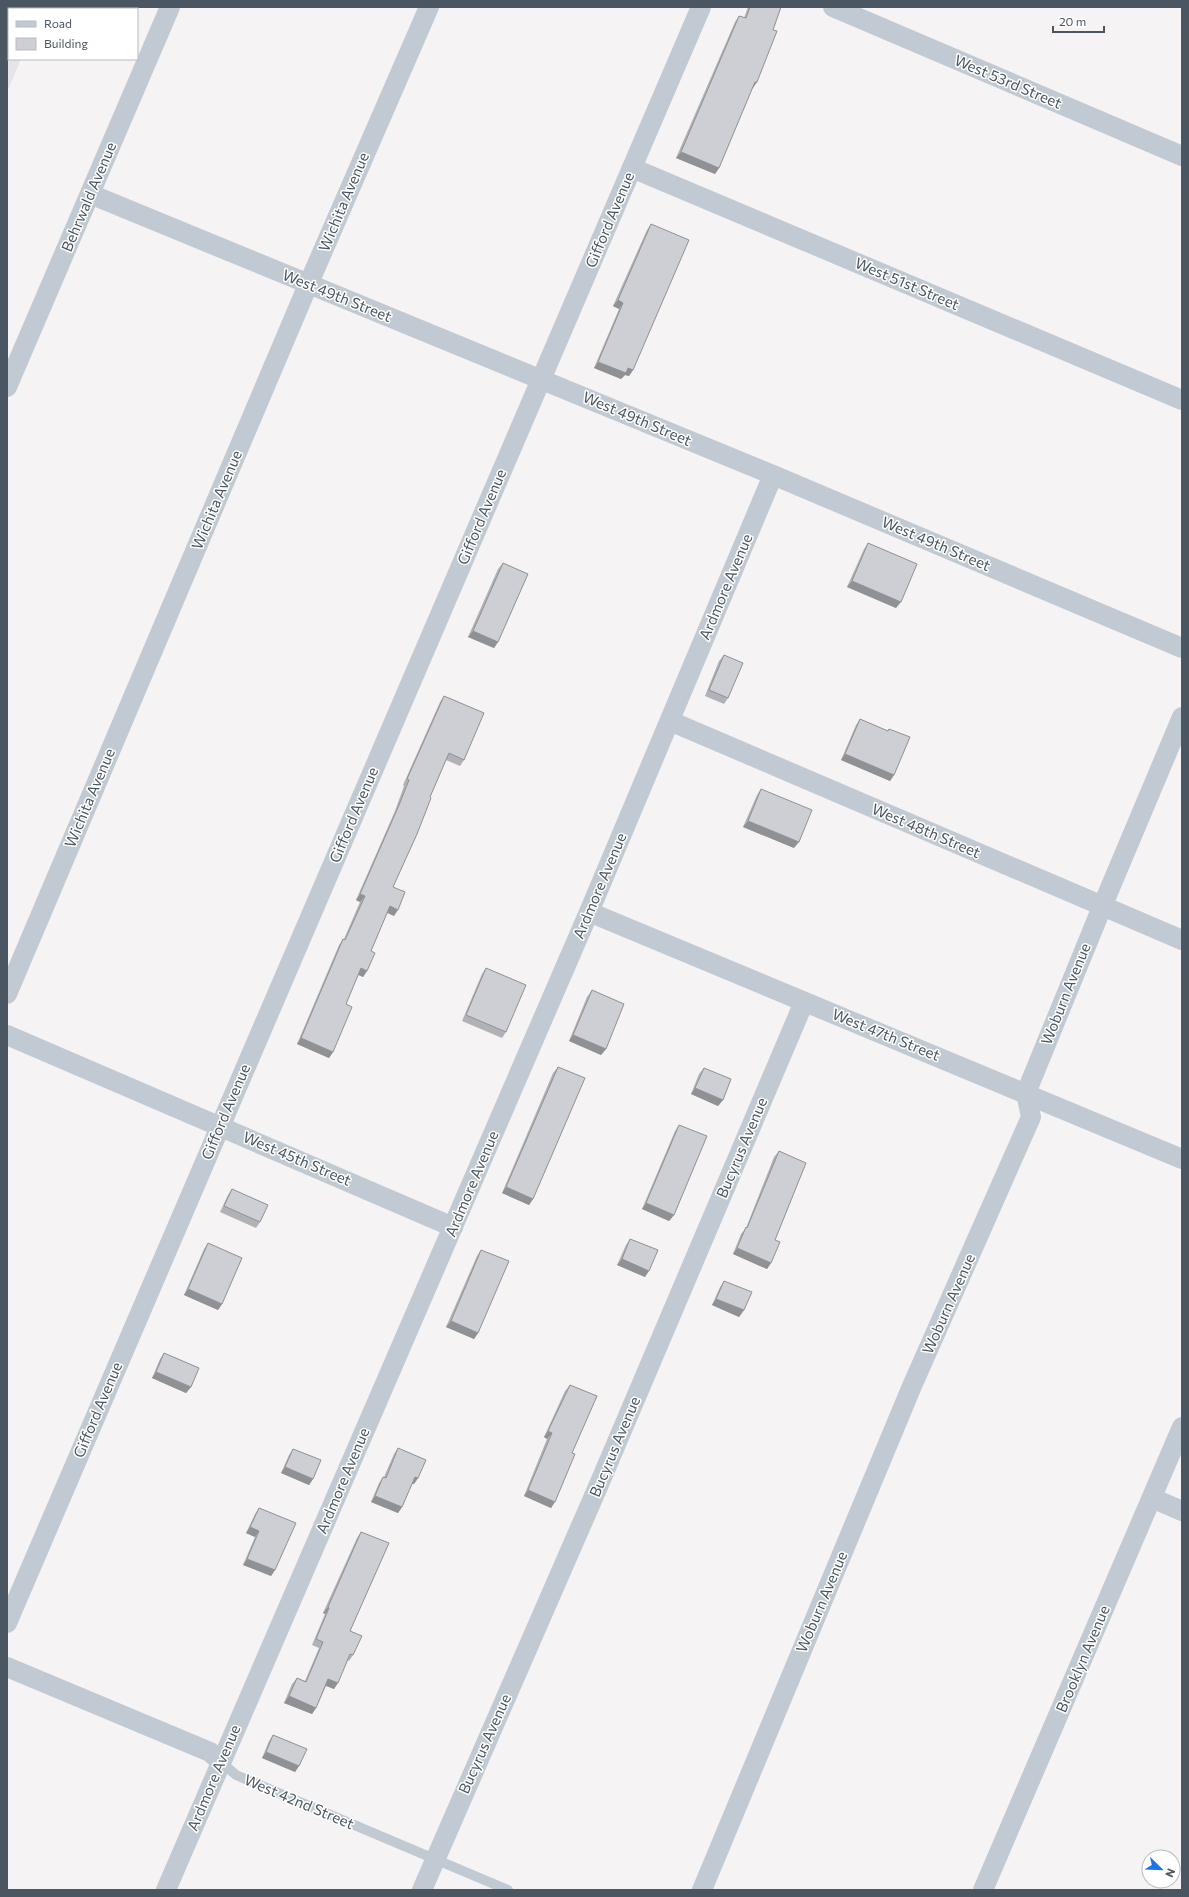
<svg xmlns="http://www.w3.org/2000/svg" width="1189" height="1897" font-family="Commissioner,sans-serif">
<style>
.education{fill:#e6e4e5}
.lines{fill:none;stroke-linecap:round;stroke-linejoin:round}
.lane{stroke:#c1cad2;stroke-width:10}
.street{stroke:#c1cad2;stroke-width:20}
.wall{fill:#b0b2b7}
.shaded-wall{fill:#909195}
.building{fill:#cdcfd5;stroke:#909195}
.labels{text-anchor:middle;stroke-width:3;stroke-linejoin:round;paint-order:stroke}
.street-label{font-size:15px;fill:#4a5661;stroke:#fff}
</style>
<rect width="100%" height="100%" fill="#f5f3f3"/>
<polygon class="education" points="7,7 44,7 43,9 9,9 9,59 21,59 7,92"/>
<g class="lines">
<polyline class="lane" points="221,1762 236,1775 508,1890"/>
<g class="street">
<polyline points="833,7 1182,156"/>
<polyline points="632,168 1182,400"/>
<polyline points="90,194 773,475 1182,648"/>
<polyline points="7,387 170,7"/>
<polyline points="670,721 1182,940"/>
<polyline points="589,912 1182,1159"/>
<polyline points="7,994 308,285 429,7"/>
<polyline points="7,1035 453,1227"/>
<polyline points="1152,1498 1182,1511"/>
<polyline points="7,1623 701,7"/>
<polyline points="7,1667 210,1752 221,1762"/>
<polyline points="166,1890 589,912 773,475"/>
<polyline points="422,1890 597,1489 804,1002"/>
<polyline points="702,1890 912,1386 1031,1117 1026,1093 1102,907 1182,717"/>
<polyline points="983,1890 1182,1427"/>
</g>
</g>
<g class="wall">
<polygon points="748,7 781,7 773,30 757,82 752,88 719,168 715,174 676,158 735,22 739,16 744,18"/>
<polygon points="651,224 633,370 629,376 625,375 621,379 594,368 619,309 613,306 647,230"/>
<polygon points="868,543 896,608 847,587 864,549"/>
<polygon points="503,563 498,642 494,648 468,637 498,569"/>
<polygon points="724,655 728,698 724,704 705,696 719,661"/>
<polygon points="444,696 464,760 460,766 446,760 430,797 393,887 394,916 387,913 371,951 367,971 363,977 358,975 346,1004 333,1052 329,1058 297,1044 339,945 343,939 344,939 360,902 356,900 395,811 404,786 403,785 440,702"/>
<polygon points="860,719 887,731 889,729 894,775 890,781 841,760 856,725"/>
<polygon points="761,789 794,848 743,827 757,795"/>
<polygon points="486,968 506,1032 502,1038 462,1021 482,974"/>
<polygon points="592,990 606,1049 601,1055 569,1041 587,997"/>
<polygon points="558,1067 533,1199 529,1205 502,1193 553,1073"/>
<polygon points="704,1068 723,1100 718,1106 691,1094 699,1074"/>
<polygon points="679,1125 674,1215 669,1221 642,1209 675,1131"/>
<polygon points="779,1151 775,1240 771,1263 767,1269 733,1254 741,1234 746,1228 774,1157"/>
<polygon points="232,1189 260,1222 256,1228 220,1212 228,1195"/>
<polygon points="630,1239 645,1277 617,1265 626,1245"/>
<polygon points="208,1243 222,1304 218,1310 184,1295 204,1249"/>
<polygon points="481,1250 478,1333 474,1339 446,1327 477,1256"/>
<polygon points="724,1281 744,1310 739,1317 712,1305 720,1287"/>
<polygon points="164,1353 191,1387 186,1393 152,1378 160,1359"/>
<polygon points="570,1385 572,1453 551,1508 524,1496 547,1439 544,1437 565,1391"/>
<polygon points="398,1448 418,1478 414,1484 412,1484 402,1507 398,1513 371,1502 379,1483 383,1477 384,1477 394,1454"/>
<polygon points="293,1449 313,1479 309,1485 281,1473 289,1455"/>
<polygon points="259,1508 275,1570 271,1576 243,1565 255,1537 246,1533 255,1514"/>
<polygon points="361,1532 350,1631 353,1655 349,1661 348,1660 334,1689 326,1686 316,1708 312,1714 284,1703 292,1684 297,1678 305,1681 319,1648 312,1645 325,1614 323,1613 357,1538"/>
<polygon points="273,1735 299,1766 295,1772 262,1758 269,1741"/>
</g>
<g class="shaded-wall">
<polygon points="755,82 757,82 753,88 751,88"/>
<polygon points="681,152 719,168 715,174 676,158"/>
<polygon points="618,300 623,303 619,309 613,306"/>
<polygon points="598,362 628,368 633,370 629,376 625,375 621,379 594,368"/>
<polygon points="852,581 901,602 896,608 847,587"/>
<polygon points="473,631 498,642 494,648 468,637"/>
<polygon points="845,754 894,775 890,781 841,760"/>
<polygon points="748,821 799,842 794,848 743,827"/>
<polygon points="360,894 365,896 360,902 356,900"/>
<polygon points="390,906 398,910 394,916 386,912"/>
<polygon points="361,968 367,971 363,977 357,974"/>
<polygon points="573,1035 606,1049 601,1055 569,1041"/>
<polygon points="301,1038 333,1052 329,1058 297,1044"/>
<polygon points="695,1088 723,1100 718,1106 691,1094"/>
<polygon points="506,1187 533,1199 529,1205 502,1193"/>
<polygon points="646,1203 674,1215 669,1221 642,1209"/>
<polygon points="737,1248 771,1263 767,1269 733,1254"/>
<polygon points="622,1259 649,1271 645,1277 617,1265"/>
<polygon points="188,1289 222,1304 218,1310 184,1295"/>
<polygon points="716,1299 744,1310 739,1317 712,1305"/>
<polygon points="451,1321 478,1333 474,1339 446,1327"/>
<polygon points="156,1372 191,1387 186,1393 152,1378"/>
<polygon points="548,1431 552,1433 547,1439 544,1437"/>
<polygon points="285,1467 313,1479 309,1485 281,1473"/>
<polygon points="415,1477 418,1478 414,1484 411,1483"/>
<polygon points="528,1490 555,1502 551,1508 524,1496"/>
<polygon points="375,1496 402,1507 398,1513 371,1502"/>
<polygon points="250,1527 259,1531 255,1537 246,1533"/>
<polygon points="247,1559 275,1570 271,1576 243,1565"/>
<polygon points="328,1607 329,1608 325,1614 323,1613"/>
<polygon points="328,1679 338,1683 334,1689 324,1685"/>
<polygon points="289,1696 316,1708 312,1714 284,1703"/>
<polygon points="266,1752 299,1766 295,1772 262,1758"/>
</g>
<g class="building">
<polygon points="750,7 781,7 773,30 777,31 757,82 755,82 719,168 681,152 739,16 746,18"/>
<polygon points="651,224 689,240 633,370 628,368 626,373 598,362 623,303 618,300"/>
<polygon points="868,543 917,564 901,602 852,581"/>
<polygon points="503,563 528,574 498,642 473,631"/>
<polygon points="724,655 743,663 728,698 709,690"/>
<polygon points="444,696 484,713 464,760 449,753 430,797 431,798 417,834 393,887 405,892 398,910 390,906 371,951 375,953 367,971 361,968 346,1004 352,1007 333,1052 301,1038 343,939 345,940 365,896 360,894 399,805 409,780 407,779"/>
<polygon points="860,719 888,731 889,729 910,737 894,775 845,754"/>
<polygon points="761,789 812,810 799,842 748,821"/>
<polygon points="486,968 526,985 506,1032 466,1015"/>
<polygon points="592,990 624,1004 606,1049 573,1035"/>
<polygon points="558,1067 585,1078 533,1199 506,1187"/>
<polygon points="704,1068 731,1079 723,1100 695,1088"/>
<polygon points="679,1125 707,1136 674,1215 646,1203"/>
<polygon points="779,1151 806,1163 775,1240 780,1242 771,1263 737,1248 746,1227 747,1228"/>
<polygon points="232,1189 268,1205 260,1222 224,1206"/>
<polygon points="630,1239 658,1250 649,1271 622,1259"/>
<polygon points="208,1243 242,1258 222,1304 188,1289"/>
<polygon points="481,1250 509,1261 478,1333 451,1321"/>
<polygon points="724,1281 752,1292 744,1310 716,1299"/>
<polygon points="164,1353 199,1368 191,1387 156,1372"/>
<polygon points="570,1385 597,1396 572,1453 575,1454 555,1502 528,1490 552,1433 548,1431"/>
<polygon points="398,1448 426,1460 418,1478 415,1477 402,1507 375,1496 383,1477 386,1478"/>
<polygon points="293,1449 321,1460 313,1479 285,1467"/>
<polygon points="259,1508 296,1523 275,1570 247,1559 259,1531 250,1527"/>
<polygon points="361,1532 389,1543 350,1631 362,1636 353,1655 350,1654 338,1683 328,1679 316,1708 289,1696 297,1678 306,1682 323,1642 316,1639 329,1608 328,1607"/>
<polygon points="273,1735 307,1749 299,1766 266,1752"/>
</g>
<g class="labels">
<g class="street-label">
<text transform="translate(1008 82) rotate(23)" y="5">West 53rd Street</text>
<text transform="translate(89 197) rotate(-67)" y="5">Behrwald Avenue</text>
<text transform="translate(344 202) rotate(-67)" y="5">Wichita Avenue</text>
<text transform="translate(610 220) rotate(-67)" y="5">Gifford Avenue</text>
<text transform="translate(907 284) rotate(23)" y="5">West 51st Street</text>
<text transform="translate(337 296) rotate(22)" y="5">West 49th Street</text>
<text transform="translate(637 419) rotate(23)" y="5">West 49th Street</text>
<text transform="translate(217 500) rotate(-67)" y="5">Wichita Avenue</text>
<text transform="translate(482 517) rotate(-67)" y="5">Gifford Avenue</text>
<text transform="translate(936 544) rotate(23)" y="5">West 49th Street</text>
<text transform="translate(726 587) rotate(-67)" y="5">Ardmore Avenue</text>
<text transform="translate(90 798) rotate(-67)" y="5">Wichita Avenue</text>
<text transform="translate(354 815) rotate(-67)" y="5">Gifford Avenue</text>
<text transform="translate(926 831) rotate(23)" y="5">West 48th Street</text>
<text transform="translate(600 886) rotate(-67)" y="5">Ardmore Avenue</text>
<text transform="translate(1066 994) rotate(-68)" y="5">Woburn Avenue</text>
<text transform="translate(886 1035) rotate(22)" y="5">West 47th Street</text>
<text transform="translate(226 1112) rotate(-67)" y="5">Gifford Avenue</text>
<text transform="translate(742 1148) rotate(-67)" y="5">Bucyrus Avenue</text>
<text transform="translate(297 1159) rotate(23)" y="5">West 45th Street</text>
<text transform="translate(472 1184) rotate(-67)" y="5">Ardmore Avenue</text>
<text transform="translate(949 1304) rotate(-66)" y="5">Woburn Avenue</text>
<text transform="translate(98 1410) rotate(-67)" y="5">Gifford Avenue</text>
<text transform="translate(615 1447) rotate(-67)" y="5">Bucyrus Avenue</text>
<text transform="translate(343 1481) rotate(-67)" y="5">Ardmore Avenue</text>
<text transform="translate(822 1602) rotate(-67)" y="5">Woburn Avenue</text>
<text transform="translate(1083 1659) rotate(-67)" y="5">Brooklyn Avenue</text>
<text transform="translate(485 1744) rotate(-66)" y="5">Bucyrus Avenue</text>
<text transform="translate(214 1778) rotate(-67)" y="5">Ardmore Avenue</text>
<text transform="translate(299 1802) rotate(23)" y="5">West 42nd Street</text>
</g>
</g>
<rect width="1189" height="1897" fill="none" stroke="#4a5661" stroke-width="16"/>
<rect x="8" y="8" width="130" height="52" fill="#ffffff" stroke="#b7bbc0"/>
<rect x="16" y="21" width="20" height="6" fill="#c1cad2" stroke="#b7bbc0"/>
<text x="44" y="28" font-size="12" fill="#4a5661">Road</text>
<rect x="16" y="38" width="20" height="12" fill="#cdcfd5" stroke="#b7bbc0"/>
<text x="44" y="48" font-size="12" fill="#4a5661">Building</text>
<g transform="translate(1161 1869) rotate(113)"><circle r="19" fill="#ffffff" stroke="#b7bbc0"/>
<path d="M0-3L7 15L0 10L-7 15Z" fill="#1a73e8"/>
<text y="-6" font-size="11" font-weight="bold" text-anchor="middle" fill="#4a5661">N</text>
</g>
<path d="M1053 26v6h51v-6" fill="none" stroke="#4a5661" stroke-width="2"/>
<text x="1059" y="26" font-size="12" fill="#4a5661" stroke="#ffffff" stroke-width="3" paint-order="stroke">20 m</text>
</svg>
